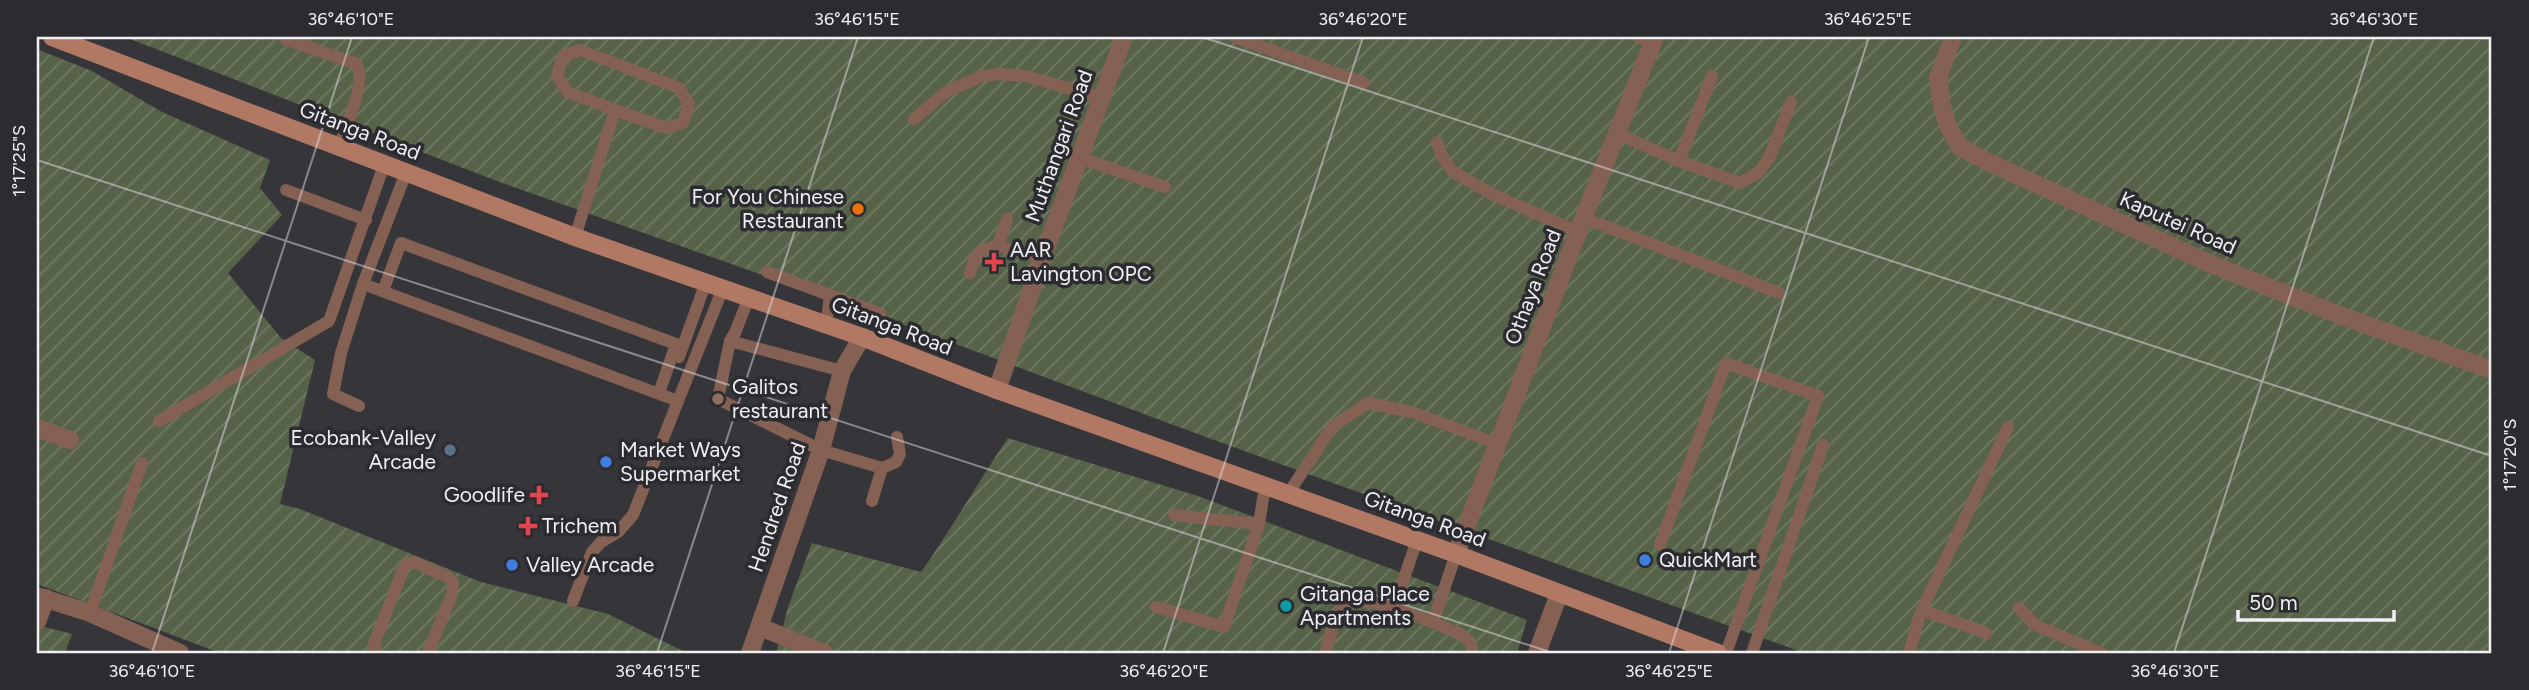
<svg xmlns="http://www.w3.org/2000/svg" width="2529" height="690" font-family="Figtree,sans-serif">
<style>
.garden{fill:url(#garden-furrows)}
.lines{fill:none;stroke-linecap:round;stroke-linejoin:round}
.service{stroke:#856154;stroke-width:12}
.minor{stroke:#856154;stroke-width:18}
.tertiary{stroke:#856154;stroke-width:18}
.secondary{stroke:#b17863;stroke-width:18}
.ticks{fill:none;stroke:#f0f0f4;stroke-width:2;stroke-opacity:0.45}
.food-dot{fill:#e8710a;stroke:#2b2b30;stroke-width:2.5}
.health-dot{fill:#e0444e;stroke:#2b2b30;stroke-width:2.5}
.education-dot{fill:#8d6e63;stroke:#2b2b30;stroke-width:2.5}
.service-dot{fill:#5c6f8a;stroke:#2b2b30;stroke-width:2.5}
.shop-dot{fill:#3f7fe0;stroke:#2b2b30;stroke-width:2.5}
.culture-dot{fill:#0f9aa8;stroke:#2b2b30;stroke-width:2.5}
.labels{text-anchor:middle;stroke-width:7;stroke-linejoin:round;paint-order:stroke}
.street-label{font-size:21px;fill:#f0f0f4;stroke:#2b2b30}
.poi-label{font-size:21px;fill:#f0f0f4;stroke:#2b2b30;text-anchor:start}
.neatline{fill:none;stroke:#f0f0f4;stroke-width:2.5}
.ticks-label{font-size:18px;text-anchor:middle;fill:#f0f0f4}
</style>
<defs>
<pattern id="garden-furrows" width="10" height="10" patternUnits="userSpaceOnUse" patternTransform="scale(1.75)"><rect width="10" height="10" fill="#566349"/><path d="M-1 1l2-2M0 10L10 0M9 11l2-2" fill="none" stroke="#6f7a64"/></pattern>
</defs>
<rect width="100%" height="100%" fill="#35353a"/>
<g class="garden">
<polygon points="125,37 2492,37 2492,653 1804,653 1203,436 907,326 502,183"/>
<polygon points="39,50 92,71 162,112 270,160 260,188 282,215 228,273 281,338 315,360 280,504 300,509 481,582 608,614 687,653 220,653 37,584 37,59"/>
<path d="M1008 438 1198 496 1527 620 1517 653H776L788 607 812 543 921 572C952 528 978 482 1008 438Z"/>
<polygon points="37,625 72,634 65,653 37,653"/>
</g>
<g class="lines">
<g class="service">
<polyline points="1234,37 1364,83"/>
<polyline points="1638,37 1652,43"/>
<path d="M285 39 357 64C366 86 346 124 339 147"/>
<polyline points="914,119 946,92 982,76 1000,74 1026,76 1101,98"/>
<polyline points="1616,133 1679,161 1740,183 1759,172 1769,158 1791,102"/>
<polyline points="1437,142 1442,156 1452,171 1492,194 1578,232"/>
<polyline points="1080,158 1165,187"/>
<polyline points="1679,161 1712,76"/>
<polyline points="406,173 363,284 678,401 723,288"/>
<polyline points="286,190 366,220"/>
<polyline points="1584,218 1779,293"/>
<polyline points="575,237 615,110 568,92 557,76 563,56 580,50 679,88 689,104 683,123 666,128 615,110"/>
<polyline points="998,246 1007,219"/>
<polyline points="767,272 881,314"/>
<path d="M970 273C972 268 973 261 976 257 990 236 1024 254 1042 259"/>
<polyline points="383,291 401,243 676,344 659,393"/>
<polyline points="749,297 735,333 730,341 842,371"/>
<polyline points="826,325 830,296"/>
<polyline points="730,341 718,399 821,450 882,468 896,462 900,454 897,437"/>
<polyline points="679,357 706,282"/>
<polyline points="359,406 333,394 341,353 363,284"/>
<polyline points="159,421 329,321 384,165"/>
<polyline points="1288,494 1332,427 1368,403 1412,412 1498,444"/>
<polyline points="872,501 882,468"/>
<polyline points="1174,515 1259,524"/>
<polyline points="1660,545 1726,363 1818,396 1726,653"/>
<polyline points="573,601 592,552 601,542 618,532 633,515 678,401"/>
<polyline points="1156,607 1224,627 1259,524 1265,486"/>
<polyline points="1394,608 1417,540"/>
<polyline points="2019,608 2035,625 2101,653"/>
<polyline points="1922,610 1986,633"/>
<polyline points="90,613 142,463"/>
<polyline points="1433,622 1456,554"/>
<polyline points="376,653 374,644 404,567 408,563 414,562 448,577 453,583 452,594 428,653"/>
<path d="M1325 653C1330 639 1334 612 1347 604 1366 592 1442 626 1462 635L1470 642 1473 653"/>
<polyline points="1752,653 1823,445"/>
<polyline points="1909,653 1920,614 2008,427"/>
</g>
<g class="minor">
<polyline points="1953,37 1938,78 1942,106 1948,126 1960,147 1988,162 2213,265 2339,315 2492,370"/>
<polyline points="37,428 70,440"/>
<polyline points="1456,554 1578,232 1655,37"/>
<polyline points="37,596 90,613 180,653"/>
<polyline points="37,622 46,598"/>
<polyline points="760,627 824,653"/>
<polyline points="750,653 821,450 842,371 862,337"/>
<polyline points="1537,653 1559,594"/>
</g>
<polyline class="tertiary" points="997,390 1042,259 1124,37"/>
<polyline class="secondary" points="52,37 575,237 862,337 997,390 1456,554 1718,653"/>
</g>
<path class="ticks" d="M1202 37 2492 456M37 160 1553 653M152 653 352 37M657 653 858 37M1163 653 1363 37M1669 653 1869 37M2174 653 2374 37"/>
<circle class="food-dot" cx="858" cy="209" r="7"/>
<g class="health-dot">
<path d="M990.5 251.5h7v7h7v7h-7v7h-7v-7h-7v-7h7z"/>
<path d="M535.5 484.5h7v7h7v7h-7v7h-7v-7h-7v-7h7z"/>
<path d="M524.5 515.5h7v7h7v7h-7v7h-7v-7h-7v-7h7z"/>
</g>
<circle class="education-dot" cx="718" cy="399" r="7"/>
<circle class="service-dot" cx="450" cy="450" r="7"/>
<g class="shop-dot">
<circle cx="606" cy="462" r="7"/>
<circle cx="1645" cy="560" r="7"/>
<circle cx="512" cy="565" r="7"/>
</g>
<circle class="culture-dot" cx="1286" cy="606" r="7"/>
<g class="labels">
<g class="street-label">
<text transform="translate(360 131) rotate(21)" y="7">Gitanga Road</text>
<text transform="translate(1059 146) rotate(-70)" y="7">Muthangari Road</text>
<text transform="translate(2178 223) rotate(24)" y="7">Kaputei Road</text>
<text transform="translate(1533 287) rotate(-69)" y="7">Othaya Road</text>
<text transform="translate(892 326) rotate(21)" y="7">Gitanga Road</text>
<text transform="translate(777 507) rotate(-71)" y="7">Hendred Road</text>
<text transform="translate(1425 519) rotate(20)" y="7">Gitanga Road</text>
</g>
<g class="poi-label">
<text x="844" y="204" text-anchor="end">For You Chinese<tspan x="844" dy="24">Restaurant</tspan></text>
<text x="1010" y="257">AAR<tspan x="1010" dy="24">Lavington OPC</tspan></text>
<text x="732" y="394">Galitos<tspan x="732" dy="24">restaurant</tspan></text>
<text x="436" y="445" text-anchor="end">Ecobank-Valley<tspan x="436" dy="24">Arcade</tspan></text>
<text x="620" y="457">Market Ways<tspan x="620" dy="24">Supermarket</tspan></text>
<text x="525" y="502" text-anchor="end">Goodlife</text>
<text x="542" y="533">Trichem</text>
<text x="1659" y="567">QuickMart</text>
<text x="526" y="572">Valley Arcade</text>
<text x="1300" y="601">Gitanga Place<tspan x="1300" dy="24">Apartments</tspan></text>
</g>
</g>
<rect width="2529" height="690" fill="none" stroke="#2b2b30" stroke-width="77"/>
<path d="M2238 610v10h156v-10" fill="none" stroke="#f0f0f4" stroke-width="3.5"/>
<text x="2249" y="610" font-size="21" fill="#f0f0f4" stroke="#2b2b30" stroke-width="5" paint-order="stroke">50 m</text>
<rect x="38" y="38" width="2452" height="614" class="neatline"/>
<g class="ticks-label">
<text x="351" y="25">36°46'10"E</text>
<text x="857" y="25">36°46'15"E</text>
<text x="1363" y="25">36°46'20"E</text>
<text x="1868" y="25">36°46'25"E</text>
<text x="2374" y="25">36°46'30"E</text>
<text transform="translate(19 161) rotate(-90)" y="6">1°17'25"S</text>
<text transform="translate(2510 455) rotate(-90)" y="6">1°17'20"S</text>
<text x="152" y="677">36°46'10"E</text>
<text x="658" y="677">36°46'15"E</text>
<text x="1164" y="677">36°46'20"E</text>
<text x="1669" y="677">36°46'25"E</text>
<text x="2175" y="677">36°46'30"E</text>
</g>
</svg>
